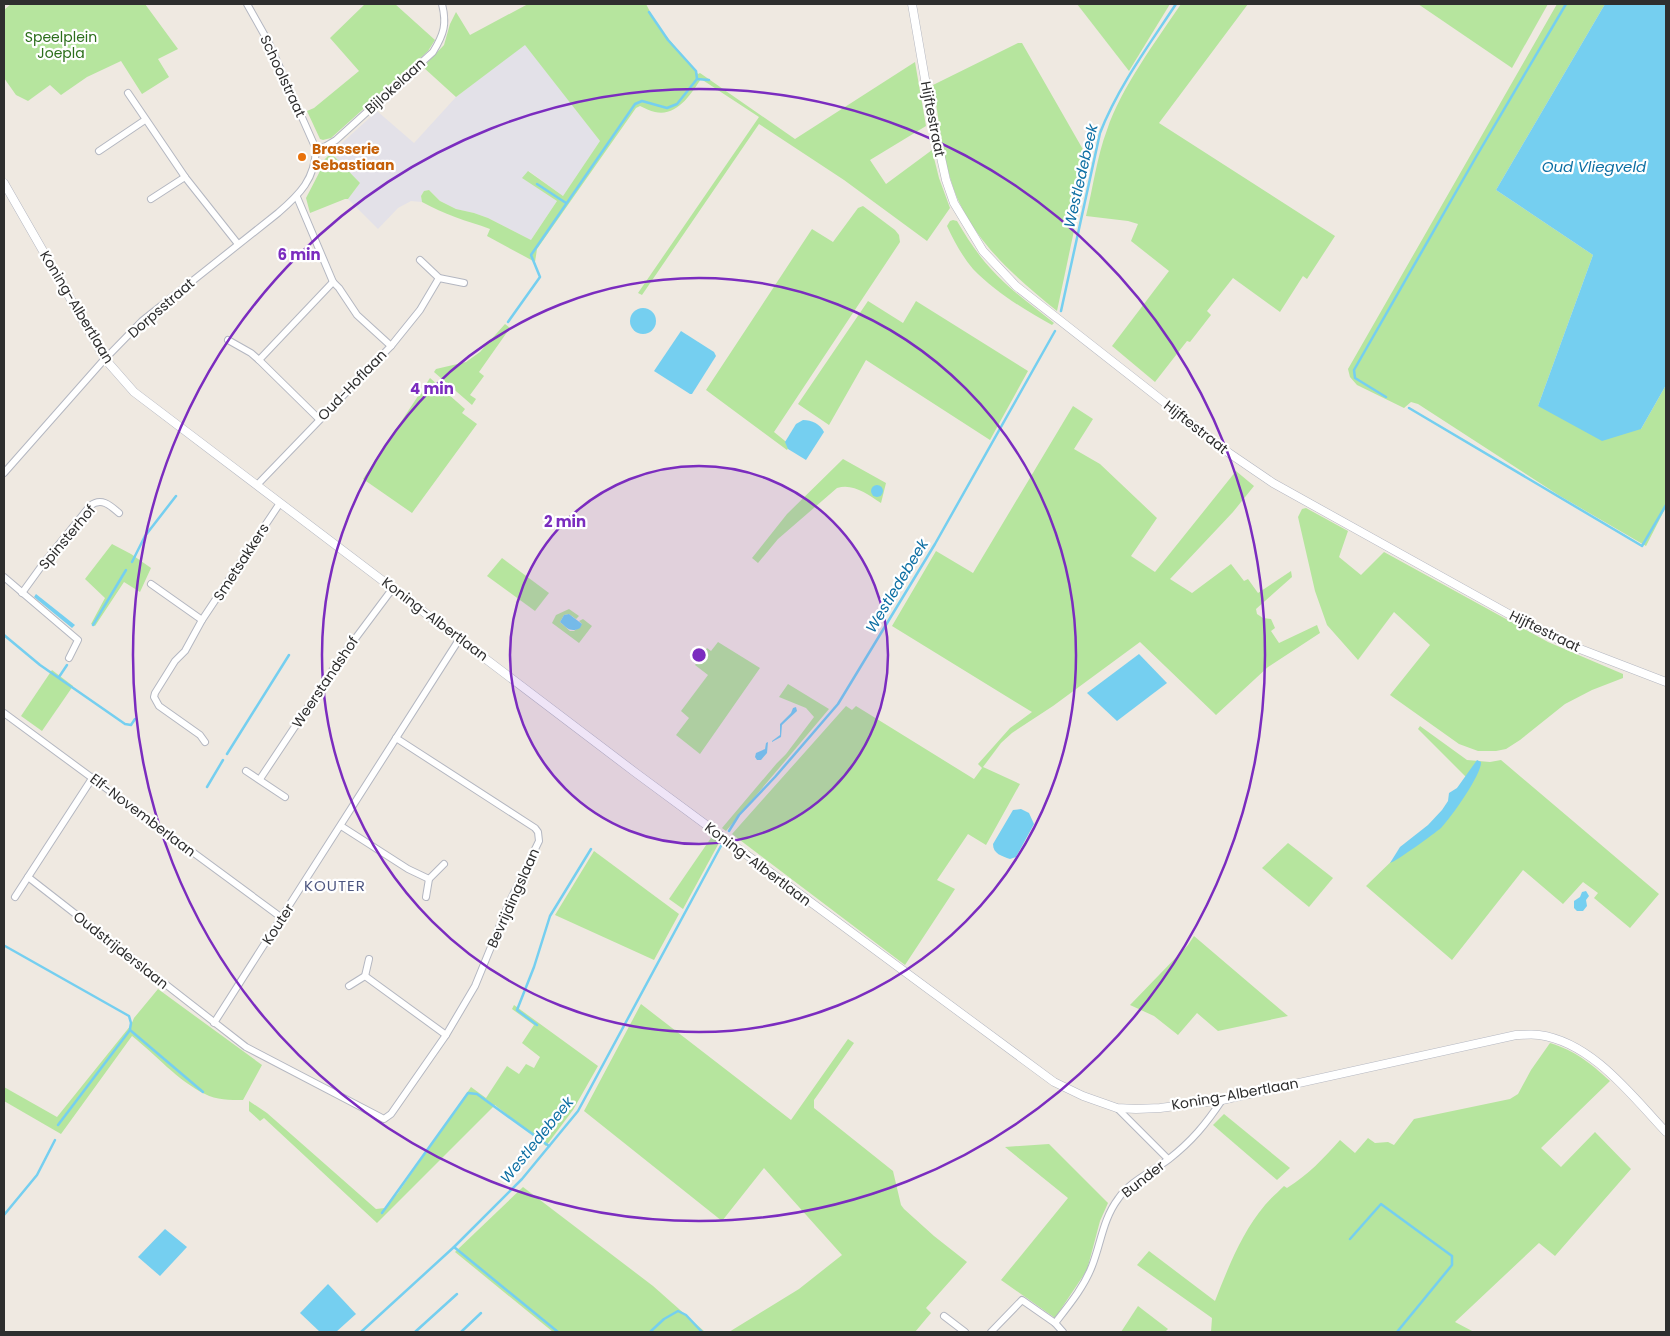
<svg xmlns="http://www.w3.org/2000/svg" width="1670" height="1336" font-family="Poppins,sans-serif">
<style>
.industrial{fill:#e3e1e8}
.green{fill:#b6e59e}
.water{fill:#75cff0}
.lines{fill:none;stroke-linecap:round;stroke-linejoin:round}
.stream{stroke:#75cff0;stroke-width:2.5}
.minor-casing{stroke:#b4b7c1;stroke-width:8}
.tertiary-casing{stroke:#b4b7c1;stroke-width:9}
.minor{stroke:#fff;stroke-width:6}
.tertiary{stroke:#fff;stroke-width:8}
.ring{fill:none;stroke:#7b2cbf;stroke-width:2.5}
.food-dot{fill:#e8710a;stroke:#fff;stroke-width:2}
.labels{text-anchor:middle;stroke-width:4.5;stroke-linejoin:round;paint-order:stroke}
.park-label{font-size:14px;fill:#2c6e1b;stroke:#fff}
.street-label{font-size:14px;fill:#2e2e2e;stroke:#fff}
.food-label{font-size:14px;font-weight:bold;fill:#c56008;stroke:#fff;text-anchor:start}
.water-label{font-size:15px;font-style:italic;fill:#0d6fa3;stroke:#fff}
.neighbourhood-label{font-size:15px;letter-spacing:1px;fill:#4d5680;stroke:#fff}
.centre{fill:#7b2cbf;stroke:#fff;stroke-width:2.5}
.ring-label{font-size:15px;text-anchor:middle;font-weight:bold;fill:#7b2cbf;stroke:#fff;stroke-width:4.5;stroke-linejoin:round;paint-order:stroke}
</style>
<rect width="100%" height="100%" fill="#efe9e1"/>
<polygon class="industrial" points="525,44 600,141 563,196 529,171 523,178 557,201 531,240 488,218 474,213 456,209 440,201 429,190 424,191 421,196 422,202 411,201 398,208 378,229 348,199 360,183 331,153 377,111 414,143 456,97"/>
<g class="green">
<polygon points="11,4 145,4 178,49 158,59 169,77 142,94 121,61 87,77 61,95 50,85 28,101 16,95 4,78 4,10"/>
<polygon points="365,4 395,4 435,40 428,51 331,138 323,140 320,139 307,111 314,108 359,71 330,38"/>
<path d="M528 4H646L657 25 698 74 700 73 795 139 915 62 926 126 870 160 886 184 932 150 939 178 950 208 927 241 844 180 759 124 642 295 638 293 759 117 701 79C691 94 677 117 655 112 650 111 645 108 640 106L636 108 537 249 535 262 487 236 490 229C478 224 467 222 455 217 444 213 433 208 422 202L421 196 424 191 429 190 440 201 456 209 474 213 488 218 531 240 557 201 522 178 528 171 563 196 600 141 525 45 456 97 423 67 444 45 450 24 456 12 470 35Z"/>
<polygon points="1077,4 1170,4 1129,71"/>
<path d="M1181 4H1248L1159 123 1335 236 1307 279 1303 276 1280 312 1233 278 1207 311 1211 315 1190 342 1187 341 1155 382 1112 346 1169 271 1131 241 1138 224 1128 221 1086 216C1093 188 1097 156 1107 130 1121 88 1156 41 1181 4Z"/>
<polygon points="1418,4 1548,4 1512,68"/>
<polygon points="1557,4 1605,4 1496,190 1593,255 1538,406 1641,429 1666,385 1666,507 1646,546 1560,496 1418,404 1411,402 1404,408 1357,385 1350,377 1348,369"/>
<path d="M1018 43H1022L1089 160 1057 311C1019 280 982 249 960 204 943 168 940 124 933 85Z"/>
<polygon points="331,153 360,183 348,199 345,199 310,213 306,198 319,173 323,161"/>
<polygon points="863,206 895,230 899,235 900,242 774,432 790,445 787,450 706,390 812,229 833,242 858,208"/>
<path d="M953 220 957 221C967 238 978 255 991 269 1010 290 1033 306 1054 323L1052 325C1025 310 995 292 973 269 962 256 954 241 947 226L950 221Z"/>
<polygon points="868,301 903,323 916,301 1028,371 990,440 866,360 829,425 798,404"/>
<polygon points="505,324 510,328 479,372 484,376 470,395 476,399 472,405 434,372 436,369 466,362 480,352"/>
<polygon points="430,378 465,409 462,413 477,424 412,513 363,479"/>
<polygon points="1073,406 1093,419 1074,449 1100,464 1157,518 1131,556 1155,572 1236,471 1254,486 1233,512 1170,579 1192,593 1231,564 1244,581 1248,579 1258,593 1291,571 1292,577 1256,609 1257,614 1263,618 1271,619 1275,628 1271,631 1279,643 1317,625 1320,633 1268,667 1216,715 1140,642 1053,706 1012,733 1001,743 983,767 1020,784 986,845 968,834 937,880 955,889 905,965 732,834 846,706 852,710 856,706 974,779 982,768 978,764 1010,728 1032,712 892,626 936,551 973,573"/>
<path d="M843 459 886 483 881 503C867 494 853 483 837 488L778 539 758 563 752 558 787 514Z"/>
<polygon points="1306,508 1348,531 1339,557 1361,575 1384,552 1548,642 1623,674 1623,678 1592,690 1565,704 1520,740 1506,749 1496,751 1478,751 1459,744 1390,695 1430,645 1394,612 1358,660 1327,625 1315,591 1298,517 1302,509"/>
<polygon points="112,544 131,554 151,568 140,592 124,582 95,626 91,624 105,598 85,579"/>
<polygon points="502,558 549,593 535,611 487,576"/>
<polygon points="569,609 579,616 576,619 569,614 564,615 560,622 570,631 574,631 582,624 579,621 583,619 592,626 579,643 552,623 556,615"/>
<polygon points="718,642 760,668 700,754 676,735 689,718 681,711 708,675 695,665 707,648 711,651"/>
<polygon points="52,670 73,686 42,731 21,716"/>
<polygon points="788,684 829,709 726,831 722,828 777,763 786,754 814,717 806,708 779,697"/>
<polygon points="1420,726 1467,760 1490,762 1501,760 1659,894 1630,928 1594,898 1598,893 1583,882 1563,904 1523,870 1452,960 1366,886 1437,817 1468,779 1418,729"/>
<polygon points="713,835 720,841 683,909 669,899"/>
<polygon points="1288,843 1333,878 1309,907 1262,868"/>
<polygon points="594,851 679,914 654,960 555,915"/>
<polygon points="1194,936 1288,1016 1218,1031 1197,1013 1178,1035 1154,1016 1130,1005 1188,945"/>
<path d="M158 989 262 1065 243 1100C230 1100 216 1100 205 1094 178 1081 155 1054 132 1036L61 1134 4 1101V1087L57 1117 131 1025 134 1018Z"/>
<polygon points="641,1004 791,1120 848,1039 854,1043 814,1100 814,1108 893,1171 901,1205 904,1209 934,1236 967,1262 926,1308 931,1313 915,1332 729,1332 799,1289 842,1255 764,1168 722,1221 584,1111"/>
<polygon points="514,1005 598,1066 573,1110 546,1146 495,1105 377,1223 264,1118 260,1121 249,1111 249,1101 267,1113 376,1209 385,1208 398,1193 471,1087 486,1098 507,1066 519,1074 526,1064 534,1068 540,1057 522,1043 534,1025 512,1009"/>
<path d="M1550 1043C1576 1051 1590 1063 1610 1081L1541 1148 1561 1167 1595 1132 1631 1169 1555 1256 1539 1243 1455 1322 1474 1332H1211L1212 1318 1137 1265 1149 1251 1215 1301C1228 1268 1242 1232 1265 1205 1271 1198 1278 1192 1284 1186L1287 1188C1309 1174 1323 1159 1340 1140L1355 1153 1368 1138 1375 1143 1388 1142 1394 1145 1414 1119 1510 1099 1518 1094 1531 1070Z"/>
<polygon points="1224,1114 1290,1168 1277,1180 1213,1125"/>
<polygon points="1049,1144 1108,1203 1100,1221 1087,1270 1055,1318 1001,1280 1068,1198 1005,1147"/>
<polygon points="523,1187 653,1286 705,1332 553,1332 455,1252"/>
<polygon points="1138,1306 1168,1329 1165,1332 1121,1332"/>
</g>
<g class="water">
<polygon points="1605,4 1666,4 1666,385 1641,429 1602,441 1538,406 1593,255 1496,190"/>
<circle cx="643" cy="321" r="13"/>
<polygon points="681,331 714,352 716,356 692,394 690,394 654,371"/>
<path d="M803 420C812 420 820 424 824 432L806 460 788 449 785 442 796 424Z"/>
<circle cx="877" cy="491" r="6"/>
<polygon points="36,594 75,625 72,628 34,597"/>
<path d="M569 614 582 624 580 628C571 633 567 628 560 622L564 615Z"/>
<polygon points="1139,654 1167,683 1117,721 1087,693"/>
<polygon points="796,707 797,711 782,725 781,737 772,742 772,741 780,735 780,724 791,713 793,708"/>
<polygon points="768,742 767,753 761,760 757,760 755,757 756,753 765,749 766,743"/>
<path d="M1477 760 1481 762C1482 774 1451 818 1441 828 1435 833 1397 861 1390 863L1400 847 1428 825 1442 810 1448 801 1449 793 1457 788Z"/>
<path d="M1021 809 1029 813 1034 824 1016 857 1010 859C1002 856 993 854 993 844L1013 810Z"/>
<polygon points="1586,891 1589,896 1586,900 1587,906 1583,911 1577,911 1574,908 1574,901 1580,897 1582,892"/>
<polygon points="165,1229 187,1247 160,1276 138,1257"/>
<polygon points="328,1284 356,1314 336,1332 320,1332 300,1313"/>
</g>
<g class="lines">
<g class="stream">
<polyline points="697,79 709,80"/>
<polyline points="537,184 566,203"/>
<path d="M1061 311 1100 133C1118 87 1149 45 1176 4"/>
<polyline points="508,322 540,277 531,255 635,104 642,101 667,108 677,104 697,79 696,71 668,40 649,12"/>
<polyline points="1386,397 1355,378 1354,370 1476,157 1566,4"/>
<polyline points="1409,408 1642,546 1666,505"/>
<polyline points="132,562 145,536 176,496"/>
<polyline points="93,625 126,570"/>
<polyline points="4,635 40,665 125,724 131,725 135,719"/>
<polyline points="59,677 67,665"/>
<polyline points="227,754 289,655"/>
<polyline points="207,787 223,760"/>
<polyline points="729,831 739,815 775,777 838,704 935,544 1055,331"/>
<polyline points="5,946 129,1016 131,1023 130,1029"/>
<polyline points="537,1025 517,1010 534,967 550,916 591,849"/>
<polyline points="58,1125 130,1030 203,1092"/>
<polyline points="382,1213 468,1093 477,1094 549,1146"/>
<polyline points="4,1215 37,1175 55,1140"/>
<polyline points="1350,1239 1381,1204 1452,1256 1452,1265 1397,1332"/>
<polyline points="454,1247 558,1332"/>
<polyline points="361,1332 454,1247 522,1179 578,1111 722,844"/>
<polyline points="415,1332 457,1294"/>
<polyline points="461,1332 481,1313"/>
<polyline points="650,1332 664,1319 678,1311 686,1315 702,1332"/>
</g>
<defs>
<g id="minor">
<polyline points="128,93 185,177 238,244"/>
<path d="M316 149 326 146 336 140 433 52C444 34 447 24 442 4"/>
<polyline points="99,151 145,120"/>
<polyline points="297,197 333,282 339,288 357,315 391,346"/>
<polyline points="151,199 185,177"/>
<polyline points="420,260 439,278 464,283"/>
<polyline points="228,340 251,353 259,360"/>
<polyline points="319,419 259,360 333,282"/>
<path d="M4 473 102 362 142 321 278 213C300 194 315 179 316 149L269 43 247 4"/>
<polyline points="257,485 391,346 420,310 439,278"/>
<polyline points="4,577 78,640 69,658"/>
<polyline points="151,584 202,620"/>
<path d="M22 593 43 564 90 506C101 497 110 505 119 513"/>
<polyline points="4,713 282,918"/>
<polyline points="205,742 200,735 159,706 154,697 155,693 175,661 185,651 202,620 280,503"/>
<polyline points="246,771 285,797"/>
<polyline points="260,779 340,659 393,588"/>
<polyline points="341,826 408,869 429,879"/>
<polyline points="28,877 246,1047 384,1119 391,1114 446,1035 475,986 509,903 539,841 538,832 535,828 396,738"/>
<polyline points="15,897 93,777"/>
<polyline points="426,897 429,879 444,864"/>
<polyline points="365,976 446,1035"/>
<polyline points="349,986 365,976 369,959"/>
<polyline points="214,1023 460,638"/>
<polyline points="1117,1108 1168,1159"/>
<polyline points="944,1316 965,1332"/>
<path d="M1055 1323C1069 1305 1084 1287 1092 1266 1101 1243 1103 1219 1118 1199 1130 1181 1152 1172 1169 1159 1192 1141 1206 1124 1222 1100"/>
<polyline points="991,1332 1022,1300 1055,1323 1063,1332"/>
</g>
<g id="tertiary">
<polyline points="912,4 930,108 946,180 954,203 983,251 1016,286 1229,453 1273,483 1532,627 1567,644 1666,682"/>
<path d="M4 183 105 359 134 392 636 773 1054 1082 1083 1096 1117 1108 1136 1109 1160 1108 1222 1100 1516 1035C1523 1035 1532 1034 1539 1035 1592 1042 1632 1096 1666 1132"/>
</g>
</defs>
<use href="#minor" class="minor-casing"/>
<use href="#tertiary" class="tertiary-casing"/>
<use href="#minor" class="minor"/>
<use href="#tertiary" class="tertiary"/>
</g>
<circle cx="699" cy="655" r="189" fill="#7b2cbf" fill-opacity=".12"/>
<g class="ring">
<circle cx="699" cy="655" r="189"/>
<circle cx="699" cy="655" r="377"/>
<circle cx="699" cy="655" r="566"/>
</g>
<circle class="food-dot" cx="302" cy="157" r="5"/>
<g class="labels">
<g class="park-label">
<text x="61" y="42">Speelplein<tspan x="61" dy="16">Joepla</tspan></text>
</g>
<g class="street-label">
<text transform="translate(283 76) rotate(65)" y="5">Schoolstraat</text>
<text transform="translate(395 86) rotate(-42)" y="5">Bijlokelaan</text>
<text transform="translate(933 119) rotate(79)" y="5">Hijftestraat</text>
<text transform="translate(77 307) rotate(59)" y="5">Koning-Albertlaan</text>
<text transform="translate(161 308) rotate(-41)" y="5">Dorpsstraat</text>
<text transform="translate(352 385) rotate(-46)" y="5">Oud-Hoflaan</text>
<text transform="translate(1196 427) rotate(38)" y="5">Hijftestraat</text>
<text transform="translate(67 537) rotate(-50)" y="5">Spinsterhof</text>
<text transform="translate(241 562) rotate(-57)" y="5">Smetsakkers</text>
<text transform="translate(435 619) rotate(37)" y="5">Koning-Albertlaan</text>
<text transform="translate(1545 631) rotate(26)" y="5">Hijftestraat</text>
<text transform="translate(325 682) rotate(-56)" y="5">Weerstandshof</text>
<text transform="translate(143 815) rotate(37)" y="5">Elf-Novemberlaan</text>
<text transform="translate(758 864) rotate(37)" y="5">Koning-Albertlaan</text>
<text transform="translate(513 898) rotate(-66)" y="5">Bevrijdingslaan</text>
<text transform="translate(278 924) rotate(-57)" y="5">Kouter</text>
<text transform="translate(121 950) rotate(38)" y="5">Oudstrijderslaan</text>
<text transform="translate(1235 1094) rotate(-10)" y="5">Koning-Albertlaan</text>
<text transform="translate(1143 1179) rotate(-38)" y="5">Bunder</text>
</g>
<g class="food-label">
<text x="312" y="154">Brasserie<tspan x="312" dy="16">Sebastiaan</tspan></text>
</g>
<g class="water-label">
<text x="1594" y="172">Oud Vliegveld</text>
<text transform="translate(1081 176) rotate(-77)" y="5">Westledebeek</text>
<text transform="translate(897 586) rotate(-59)" y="5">Westledebeek</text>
<text transform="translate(537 1140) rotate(-51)" y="5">Westledebeek</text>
</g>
<g class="neighbourhood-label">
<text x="335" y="891">KOUTER</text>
</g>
</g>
<circle cx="699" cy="655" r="8" class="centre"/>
<g class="ring-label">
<text x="299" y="260">6 min</text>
<text x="432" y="394">4 min</text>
<text x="565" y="527">2 min</text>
</g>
<rect width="1670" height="1336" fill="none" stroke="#2e2e2e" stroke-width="10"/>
</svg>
